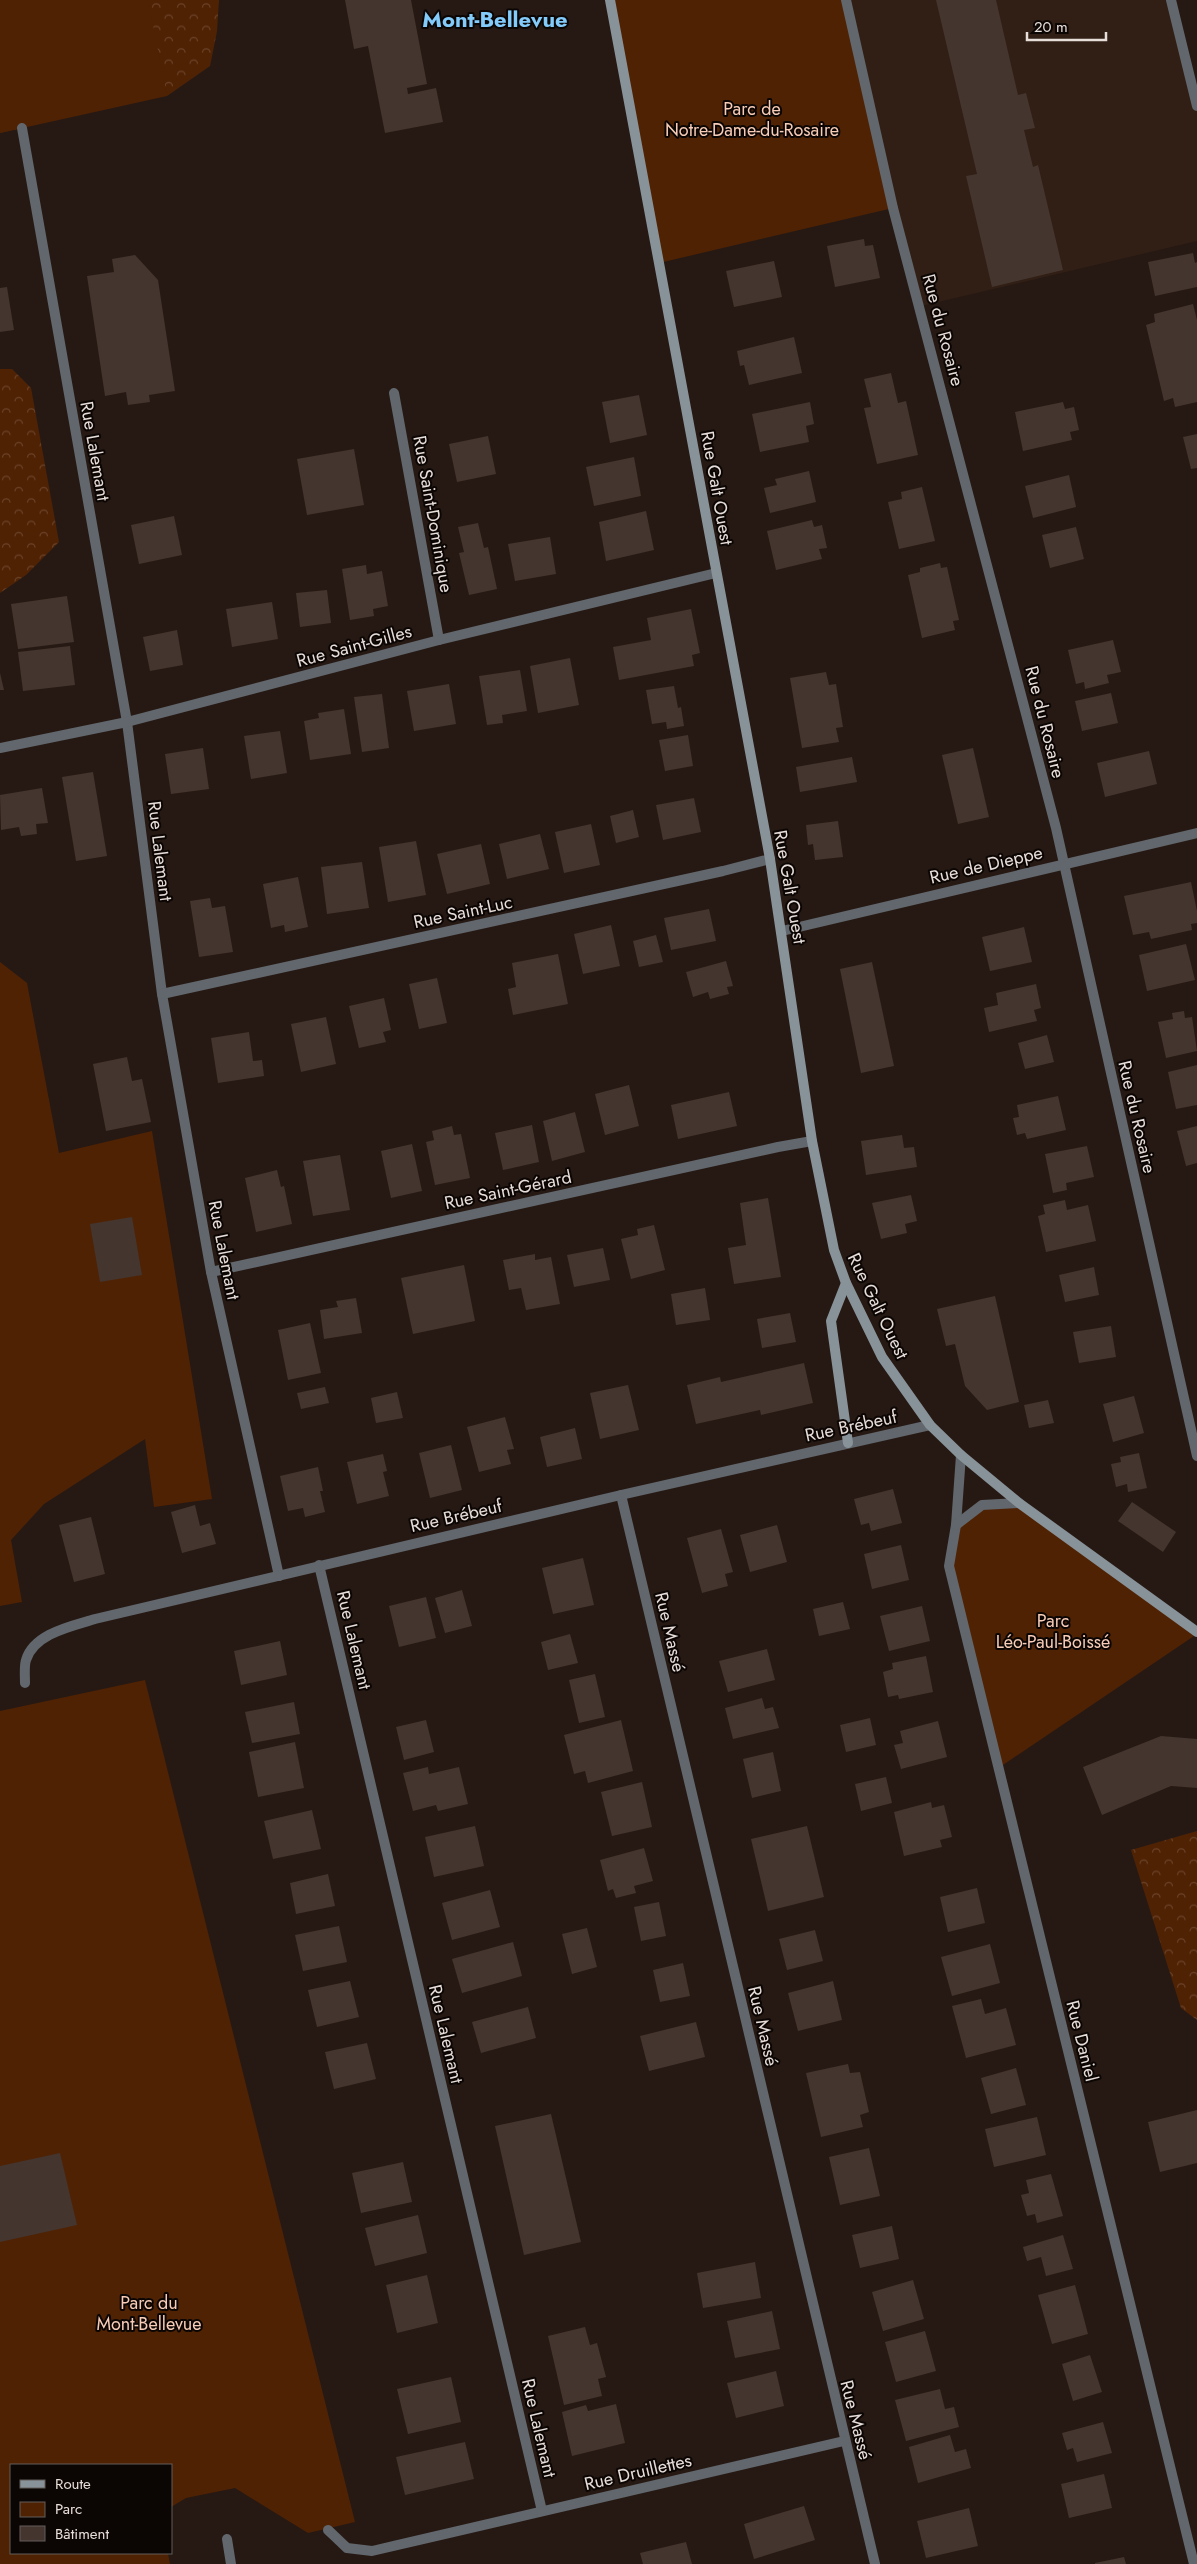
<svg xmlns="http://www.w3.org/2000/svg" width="1197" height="2564" font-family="Jost,sans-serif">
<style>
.built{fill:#311f15}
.forest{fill:url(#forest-crowns)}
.park{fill:#502204}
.building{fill:#44352e}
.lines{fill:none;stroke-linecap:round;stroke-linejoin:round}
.minor{stroke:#61676c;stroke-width:10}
.secondary{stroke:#889299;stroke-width:10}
.labels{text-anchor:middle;stroke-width:4;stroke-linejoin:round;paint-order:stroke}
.park-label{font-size:18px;fill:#f8ccb6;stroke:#0b0604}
.street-label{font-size:18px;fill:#e7ddd9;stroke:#0b0604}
.district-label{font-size:22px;font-weight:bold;fill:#82cbfb;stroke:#0b0604}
</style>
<defs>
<pattern id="forest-crowns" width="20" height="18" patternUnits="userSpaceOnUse" patternTransform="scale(1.25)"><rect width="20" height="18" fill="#502204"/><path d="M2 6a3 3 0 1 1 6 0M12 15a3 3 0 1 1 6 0" fill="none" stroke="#694228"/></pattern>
</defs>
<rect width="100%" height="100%" fill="#261913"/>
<polygon class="built" points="846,0 1171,0 1197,106 1197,241 921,306"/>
<g class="forest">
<polygon points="0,0 219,0 217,31 210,66 167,96 60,43 22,128 0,133"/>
<polygon points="0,369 12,369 31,388 59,542 26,575 0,593"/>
<polygon points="1197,1831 1197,2020 1181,2008 1131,1850"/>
</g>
<g class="park">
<polygon points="0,0 148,0 167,96 0,133"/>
<polygon points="610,0 846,0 893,208 659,263"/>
<polygon points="0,962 27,983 59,1153 152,1131 212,1499 154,1507 145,1439 44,1504 11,1540 22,1602 0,1606"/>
<polygon points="1019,1503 1197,1634 1000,1767 949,1566 956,1525 982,1505"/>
<polygon points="145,1680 355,2522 308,2533 235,2488 186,2498 171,2507 171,2465 11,2465 11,2553 168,2553 170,2564 0,2564 0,1711"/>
</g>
<g class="building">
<polygon points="345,0 411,0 427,84 407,88 408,94 436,88 443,122 385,133 368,46 354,49"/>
<polygon points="936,0 996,0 1018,95 1026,93 1035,128 1024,130 1033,167 1038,165 1063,270 992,287 966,176 977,174"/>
<polygon points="864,239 865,246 873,245 880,278 835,287 827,246"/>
<polygon points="1193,253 1195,263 1197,262 1197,287 1155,296 1148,262"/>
<polygon points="135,255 158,280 175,391 149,395 150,402 128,405 126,392 105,396 87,276 114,272 112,259"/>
<polygon points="774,261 782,297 734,307 726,271"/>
<polygon points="7,287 14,330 0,332 0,288"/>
<polygon points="1193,304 1197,320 1197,402 1175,407 1173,398 1164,401 1146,325 1155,322 1154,314"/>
<polygon points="794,337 802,373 749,385 744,365 740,366 737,351"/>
<polygon points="891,373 898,403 906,401 918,455 877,464 864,408 871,407 864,379"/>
<polygon points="639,395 647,435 610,443 602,402"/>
<polygon points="810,402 814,424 806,426 809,442 760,452 752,414"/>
<polygon points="1063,402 1065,409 1074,407 1079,430 1070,432 1072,440 1023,451 1015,412"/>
<polygon points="1197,434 1197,468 1191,469 1183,437"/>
<polygon points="488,436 496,474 457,482 449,444"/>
<polygon points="354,449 364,505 307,515 297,459"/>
<polygon points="634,457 641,496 594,506 586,467"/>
<polygon points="809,471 816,502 770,513 764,488 777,485 775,479"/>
<polygon points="1069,475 1076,507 1033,518 1025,486"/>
<polygon points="922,487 935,541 899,549 888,502 902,499 901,492"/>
<polygon points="646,511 654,550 606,561 599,522"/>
<polygon points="174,516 182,555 139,564 131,525"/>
<polygon points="812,520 814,527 822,525 827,548 819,549 822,559 776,570 767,531"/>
<polygon points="478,523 484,548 488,547 497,589 469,595 459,553 464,552 458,527"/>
<polygon points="1076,527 1084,559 1050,568 1042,535"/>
<polygon points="550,537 556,574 515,581 508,544"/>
<polygon points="940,563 941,568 947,567 959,620 953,621 955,630 922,638 908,575 920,572 920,568"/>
<polygon points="366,565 367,574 382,571 388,606 373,609 374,616 350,620 342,569"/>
<polygon points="327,590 331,623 300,627 296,593"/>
<polygon points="67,596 74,642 18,649 11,604"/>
<polygon points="272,602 278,639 232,647 226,609"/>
<polygon points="691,609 700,653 692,655 694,666 619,680 613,647 651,640 647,618"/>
<polygon points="177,630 183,665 150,671 143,637"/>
<polygon points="1113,640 1121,672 1107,675 1109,683 1085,689 1084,682 1076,684 1068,650"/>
<polygon points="70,646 75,685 23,691 18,652"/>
<polygon points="570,658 579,705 538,713 530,666"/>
<polygon points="520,670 527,711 502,715 503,723 487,725 479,676"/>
<polygon points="826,672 829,685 836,684 843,727 836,728 839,742 802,748 790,678"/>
<polygon points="0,673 4,690 0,690"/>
<polygon points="449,684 456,724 414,731 407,691"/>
<polygon points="674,686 678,708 681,707 684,726 667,729 666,722 652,724 646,690"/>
<polygon points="1111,693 1118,723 1082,731 1075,701"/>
<polygon points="382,694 389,748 362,752 354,697"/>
<polygon points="344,709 351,754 310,760 304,721 319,718 318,713"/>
<polygon points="280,731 287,773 251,779 244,736"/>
<polygon points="688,735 693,766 665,771 659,740"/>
<polygon points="203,748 209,789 171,794 165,754"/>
<polygon points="973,748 989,817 958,824 942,755"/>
<polygon points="1149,751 1157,784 1105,797 1097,763"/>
<polygon points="852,757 857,782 800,792 796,767"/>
<polygon points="93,772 107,856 76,861 62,777"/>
<polygon points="42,788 48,823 36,824 37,834 21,836 19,827 1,830 0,795"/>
<polygon points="694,798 701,832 663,840 656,805"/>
<polygon points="633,810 639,837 616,843 610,816"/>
<polygon points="838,821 843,857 815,860 813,844 808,845 806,825"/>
<polygon points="591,824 600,865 564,873 555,832"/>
<polygon points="540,834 549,869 507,879 499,844"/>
<polygon points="416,841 426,895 388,902 379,847"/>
<polygon points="481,844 490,884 447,894 437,854"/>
<polygon points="362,862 369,908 327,914 321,867"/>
<polygon points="298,877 308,927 285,932 284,925 271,928 263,884"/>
<polygon points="1191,882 1197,911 1197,923 1191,924 1192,930 1151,939 1149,932 1133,935 1124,896"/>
<polygon points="210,898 212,908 225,906 233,952 199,957 190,901"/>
<polygon points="709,909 716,941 671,950 664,918"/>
<polygon points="611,925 620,966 583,974 574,934"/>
<polygon points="1024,927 1032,962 990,971 982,937"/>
<polygon points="656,935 663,962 639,967 633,941"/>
<polygon points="1186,944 1195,980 1147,991 1139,955"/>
<polygon points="558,954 568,1004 513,1015 508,989 516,987 512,963"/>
<polygon points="726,961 733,986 727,987 729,994 710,999 708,992 693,997 686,972"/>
<polygon points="872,962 894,1066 861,1073 840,969"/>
<polygon points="437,978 447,1023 419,1029 409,984"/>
<polygon points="1036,984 1041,1008 1034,1010 1037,1021 989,1032 984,1008 998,1005 996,993"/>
<polygon points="384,998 391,1030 383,1032 386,1042 359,1048 349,1006"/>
<polygon points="1184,1011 1185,1018 1192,1017 1197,1051 1166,1058 1158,1022 1173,1019 1172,1013"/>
<polygon points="326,1017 336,1064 301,1072 291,1024"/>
<polygon points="249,1032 253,1061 262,1060 264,1076 218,1083 211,1038"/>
<polygon points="1047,1035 1054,1062 1025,1069 1018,1043"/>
<polygon points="127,1057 132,1081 142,1079 151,1122 106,1131 93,1064"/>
<polygon points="1197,1065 1197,1105 1176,1109 1168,1072"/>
<polygon points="629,1085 639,1126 605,1135 595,1094"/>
<polygon points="729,1092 737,1126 678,1139 671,1105"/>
<polygon points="1058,1096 1066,1130 1027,1139 1025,1133 1017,1135 1013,1118 1019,1117 1017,1105"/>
<polygon points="575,1112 585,1152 552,1161 543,1121"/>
<polygon points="532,1125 539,1162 503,1170 495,1133"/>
<polygon points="452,1126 454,1135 461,1134 470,1178 435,1185 426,1142 434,1140 432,1131"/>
<polygon points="1197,1126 1197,1163 1186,1166 1177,1131"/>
<polygon points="902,1135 904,1148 914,1147 917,1167 866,1175 861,1141"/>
<polygon points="412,1144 422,1191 391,1198 381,1151"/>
<polygon points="1087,1146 1094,1177 1066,1183 1067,1190 1053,1193 1045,1154"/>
<polygon points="340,1155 350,1210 313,1216 303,1161"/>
<polygon points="277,1170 281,1187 284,1186 292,1224 256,1232 245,1178"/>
<polygon points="911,1195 917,1221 905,1224 907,1233 881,1239 872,1203"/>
<polygon points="768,1198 781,1277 734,1284 728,1248 746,1245 740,1203"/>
<polygon points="1065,1200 1067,1210 1088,1205 1096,1241 1046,1252 1038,1216 1045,1214 1043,1205"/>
<polygon points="132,1217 142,1275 100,1282 90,1224"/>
<polygon points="654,1225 665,1270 631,1279 621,1239 638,1235 637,1229"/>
<polygon points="603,1248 610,1280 574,1287 567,1255"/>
<polygon points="535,1254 535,1260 551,1257 560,1304 526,1310 521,1288 509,1290 503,1260"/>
<polygon points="464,1265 475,1321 413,1334 401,1278"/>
<polygon points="1094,1267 1099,1295 1065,1302 1059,1275"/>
<polygon points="705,1288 710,1320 676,1325 671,1294"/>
<polygon points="995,1296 1019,1402 987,1410 965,1386 955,1344 946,1346 937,1309"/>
<polygon points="356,1298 362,1333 324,1339 320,1310 338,1307 336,1301"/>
<polygon points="790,1313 796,1342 762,1348 757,1319"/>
<polygon points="310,1323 321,1373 288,1380 278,1330"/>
<polygon points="1111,1326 1116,1357 1079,1363 1073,1332"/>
<polygon points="804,1363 813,1403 761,1415 760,1410 696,1424 687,1385 720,1377 721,1382"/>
<polygon points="628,1385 639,1430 600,1439 590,1393"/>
<polygon points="325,1387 329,1403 301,1409 297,1393"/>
<polygon points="397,1392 403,1418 376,1423 371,1398"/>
<polygon points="1134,1396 1144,1433 1113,1442 1103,1404"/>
<polygon points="1048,1400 1054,1423 1029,1428 1024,1405"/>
<polygon points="505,1417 514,1449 507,1450 511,1464 479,1472 467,1427"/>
<polygon points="575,1428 582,1459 547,1467 540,1437"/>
<polygon points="451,1445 462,1490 430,1498 419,1453"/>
<polygon points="1139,1453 1147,1488 1128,1492 1127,1484 1116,1487 1111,1464 1121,1462 1120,1457"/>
<polygon points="383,1454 387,1471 383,1472 389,1496 357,1504 347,1462"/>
<polygon points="318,1467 323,1491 320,1491 325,1512 305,1517 303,1508 288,1511 280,1476"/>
<polygon points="893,1489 902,1523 871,1531 869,1523 861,1525 854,1499"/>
<polygon points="1132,1502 1176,1532 1163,1552 1118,1521"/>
<polygon points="195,1505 200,1526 210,1523 216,1544 182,1553 171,1512"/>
<polygon points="91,1517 105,1574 74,1582 59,1525"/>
<polygon points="777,1525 787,1562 750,1572 740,1535"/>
<polygon points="721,1529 733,1572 725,1574 728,1586 702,1593 687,1538"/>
<polygon points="901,1545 909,1580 872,1589 864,1554"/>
<polygon points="583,1558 594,1605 553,1614 542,1568"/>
<polygon points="462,1590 472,1626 445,1633 435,1598"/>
<polygon points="426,1597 436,1638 399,1647 389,1606"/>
<polygon points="843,1602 850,1629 819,1636 813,1609"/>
<polygon points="922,1606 930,1641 889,1651 880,1616"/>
<polygon points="570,1634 578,1663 548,1670 541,1642"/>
<polygon points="280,1641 287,1675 241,1685 234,1651"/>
<polygon points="767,1649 775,1680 728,1692 719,1661"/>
<polygon points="926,1656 933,1692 899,1699 898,1695 888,1697 883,1672 893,1669 892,1663"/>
<polygon points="595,1674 605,1717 579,1723 569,1680"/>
<polygon points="762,1698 765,1709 773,1707 779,1728 733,1739 725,1708"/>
<polygon points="294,1702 300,1734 252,1743 245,1712"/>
<polygon points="870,1718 876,1745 846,1752 840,1725"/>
<polygon points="426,1720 434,1752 404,1760 396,1727"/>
<polygon points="621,1720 633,1771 588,1783 585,1771 574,1774 564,1735"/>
<polygon points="938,1721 947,1757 901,1769 894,1745 903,1743 900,1731"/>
<polygon points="1161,1736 1197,1739 1197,1788 1171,1786 1102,1815 1083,1767"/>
<polygon points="295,1742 304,1788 258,1797 249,1752"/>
<polygon points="773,1752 781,1791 752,1798 743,1759"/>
<polygon points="428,1767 429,1774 459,1767 468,1804 438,1811 436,1805 413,1811 403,1773"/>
<polygon points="886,1777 892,1803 861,1811 855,1784"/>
<polygon points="642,1782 652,1827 612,1836 601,1792"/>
<polygon points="931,1802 932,1808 944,1805 952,1837 940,1840 942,1847 904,1856 894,1812"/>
<polygon points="312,1810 321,1849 273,1859 264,1821"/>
<polygon points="475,1826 484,1866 434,1877 425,1837"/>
<polygon points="807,1826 824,1897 768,1911 751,1839"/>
<polygon points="644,1848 653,1881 634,1886 636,1893 616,1898 613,1889 608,1891 600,1860"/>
<polygon points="328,1874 335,1906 296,1914 290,1883"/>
<polygon points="977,1888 985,1923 948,1932 940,1897"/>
<polygon points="490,1890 500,1927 452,1940 442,1903"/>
<polygon points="659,1902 666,1936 641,1941 634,1907"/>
<polygon points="339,1926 347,1962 303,1971 295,1935"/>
<polygon points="587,1928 597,1967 572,1974 562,1934"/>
<polygon points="815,1930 823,1961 787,1970 779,1939"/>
<polygon points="513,1942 522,1976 462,1993 452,1959"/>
<polygon points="990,1944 1000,1983 952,1996 941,1957"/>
<polygon points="683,1963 690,1996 660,2002 653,1970"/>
<polygon points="350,1981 359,2017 317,2027 308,1990"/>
<polygon points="833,1981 842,2020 798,2031 788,1993"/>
<polygon points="981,1999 985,2014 1006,2008 1016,2045 966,2058 952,2006"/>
<polygon points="528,2007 536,2038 481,2053 472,2022"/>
<polygon points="696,2022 705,2057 649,2071 640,2036"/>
<polygon points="367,2043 376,2079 334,2089 325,2052"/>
<polygon points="848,2064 850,2073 860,2072 869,2112 860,2115 863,2127 821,2137 806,2073"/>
<polygon points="1016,2068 1026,2105 991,2114 981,2078"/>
<polygon points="1197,2110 1197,2163 1160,2172 1148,2122"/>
<polygon points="551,2114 581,2242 524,2255 495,2126"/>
<polygon points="1037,2117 1046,2155 994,2167 985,2129"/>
<polygon points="869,2148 880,2196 840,2205 829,2157"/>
<polygon points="60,2153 77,2225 0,2242 0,2166"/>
<polygon points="403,2162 412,2202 361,2213 352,2173"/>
<polygon points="1051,2174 1063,2216 1037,2223 1035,2214 1027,2216 1021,2195 1029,2193 1026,2180"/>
<polygon points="418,2215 427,2253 375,2266 365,2228"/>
<polygon points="892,2226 899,2259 860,2268 852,2235"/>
<polygon points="1063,2235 1073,2269 1046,2276 1041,2257 1027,2261 1023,2247"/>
<polygon points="755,2262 761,2298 703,2308 697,2273"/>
<polygon points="427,2275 438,2323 397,2333 386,2285"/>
<polygon points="913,2280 924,2319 883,2331 872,2292"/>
<polygon points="1075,2285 1088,2334 1052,2344 1038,2295"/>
<polygon points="772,2311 780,2349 735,2358 727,2321"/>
<polygon points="585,2327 590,2345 597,2343 606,2377 598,2379 602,2396 564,2405 548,2336"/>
<polygon points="925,2331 936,2371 896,2382 885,2342"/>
<polygon points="1090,2355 1102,2392 1073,2401 1062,2364"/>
<polygon points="776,2371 784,2406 736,2418 727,2383"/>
<polygon points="451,2377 461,2422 408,2434 397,2389"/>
<polygon points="940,2389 945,2409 954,2407 959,2427 906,2441 895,2400"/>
<polygon points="616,2404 625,2443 572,2456 562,2412 586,2405 588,2411"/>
<polygon points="1103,2422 1112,2453 1077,2462 1073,2448 1067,2450 1062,2433"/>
<polygon points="950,2435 955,2452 966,2449 971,2468 918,2483 909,2447"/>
<polygon points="465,2442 474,2479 405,2495 396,2457"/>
<polygon points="1104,2474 1112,2508 1069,2518 1061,2484"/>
<polygon points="804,2506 815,2540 754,2559 744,2524"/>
<polygon points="969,2508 978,2546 926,2558 917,2521"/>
<polygon points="686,2542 692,2564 643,2564 640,2553"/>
<polygon points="1124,2557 1126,2564 1095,2564 1095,2563"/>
</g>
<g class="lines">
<g class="minor">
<polyline points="846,0 893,208 1056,828 1197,1456"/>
<polyline points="1171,0 1197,106"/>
<polyline points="22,128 127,722 162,994 211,1272 279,1576"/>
<polyline points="394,393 439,640"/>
<polyline points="0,748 127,722 439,640 716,573"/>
<polyline points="782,931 1197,833"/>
<polyline points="162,994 723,871 770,859"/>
<polyline points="211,1272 778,1147 812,1141"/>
<polyline points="961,1455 956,1525 949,1566 1194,2564"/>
<polyline points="621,1495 875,2564"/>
<polyline points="956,1525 982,1505 1019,1503"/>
<polyline points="319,1565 542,2511"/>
<path d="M25 1683C25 1676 24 1666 26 1660 34 1633 73 1626 95 1619L621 1495 930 1425"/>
<polyline points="328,2530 347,2548 372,2551 844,2441"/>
<polyline points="227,2539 231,2564"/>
</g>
<g class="secondary">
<polyline points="610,0 770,859 812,1141 834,1250 846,1283 882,1357 930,1425 961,1455 1019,1503 1197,1632"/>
<polyline points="846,1283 831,1321 848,1443"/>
</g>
</g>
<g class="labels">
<g class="park-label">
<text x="752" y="115">Parc de<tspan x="752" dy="21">Notre-Dame-du-Rosaire</tspan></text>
<text x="1053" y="1627">Parc<tspan x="1053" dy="21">Léo-Paul-Boissé</tspan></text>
<text x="149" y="2309">Parc du<tspan x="149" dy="21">Mont-Bellevue</tspan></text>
</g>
<g class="street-label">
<text transform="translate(943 330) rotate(75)" y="6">Rue du Rosaire</text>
<text transform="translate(95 451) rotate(80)" y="6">Rue Lalemant</text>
<text transform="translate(717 488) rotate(80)" y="6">Rue Galt Ouest</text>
<text transform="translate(433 514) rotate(80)" y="6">Rue Saint-Dominique</text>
<text transform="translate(354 646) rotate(-15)" y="6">Rue Saint-Gilles</text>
<text transform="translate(1045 722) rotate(76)" y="6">Rue du Rosaire</text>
<text transform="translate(160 851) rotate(83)" y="6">Rue Lalemant</text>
<text transform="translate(986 865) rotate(-13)" y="6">Rue de Dieppe</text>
<text transform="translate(790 887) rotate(80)" y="6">Rue Galt Ouest</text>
<text transform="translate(463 912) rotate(-12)" y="6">Rue Saint-Luc</text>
<text transform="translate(1137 1117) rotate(77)" y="6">Rue du Rosaire</text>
<text transform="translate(508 1190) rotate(-12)" y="6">Rue Saint-Gérard</text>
<text transform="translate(224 1250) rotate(79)" y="6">Rue Lalemant</text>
<text transform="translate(878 1306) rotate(64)" y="6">Rue Galt Ouest</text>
<text transform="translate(851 1426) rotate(-12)" y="6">Rue Brébeuf</text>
<text transform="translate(456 1516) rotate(-13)" y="6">Rue Brébeuf</text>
<text transform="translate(670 1632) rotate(77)" y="6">Rue Massé</text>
<text transform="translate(354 1640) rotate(77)" y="6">Rue Lalemant</text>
<text transform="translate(763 2026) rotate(77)" y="6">Rue Massé</text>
<text transform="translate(446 2034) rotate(77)" y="6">Rue Lalemant</text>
<text transform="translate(1082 2041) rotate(76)" y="6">Rue Daniel</text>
<text transform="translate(856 2420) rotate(76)" y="6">Rue Massé</text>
<text transform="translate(539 2428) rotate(77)" y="6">Rue Lalemant</text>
<text transform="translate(638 2472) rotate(-13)" y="6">Rue Druillettes</text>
</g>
<g class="district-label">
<text x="495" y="27">Mont-Bellevue</text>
</g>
</g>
<rect x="10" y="2464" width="162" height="90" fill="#0b0604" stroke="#635c59"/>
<rect x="20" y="2480" width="25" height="8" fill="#889299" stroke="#635c59"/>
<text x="55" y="2489" font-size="15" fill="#e7ddd9">Route</text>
<rect x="20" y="2502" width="25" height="15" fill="#502204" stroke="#635c59"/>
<text x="55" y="2514" font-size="15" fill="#e7ddd9">Parc</text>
<rect x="20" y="2526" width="25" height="15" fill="#44352e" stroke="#635c59"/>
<text x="55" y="2539" font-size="15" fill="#e7ddd9">Bâtiment</text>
<path d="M1027 32v8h79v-8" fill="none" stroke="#e7ddd9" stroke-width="2.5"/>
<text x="1034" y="32" font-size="15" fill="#e7ddd9" stroke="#0b0604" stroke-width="4" paint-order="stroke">20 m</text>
</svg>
